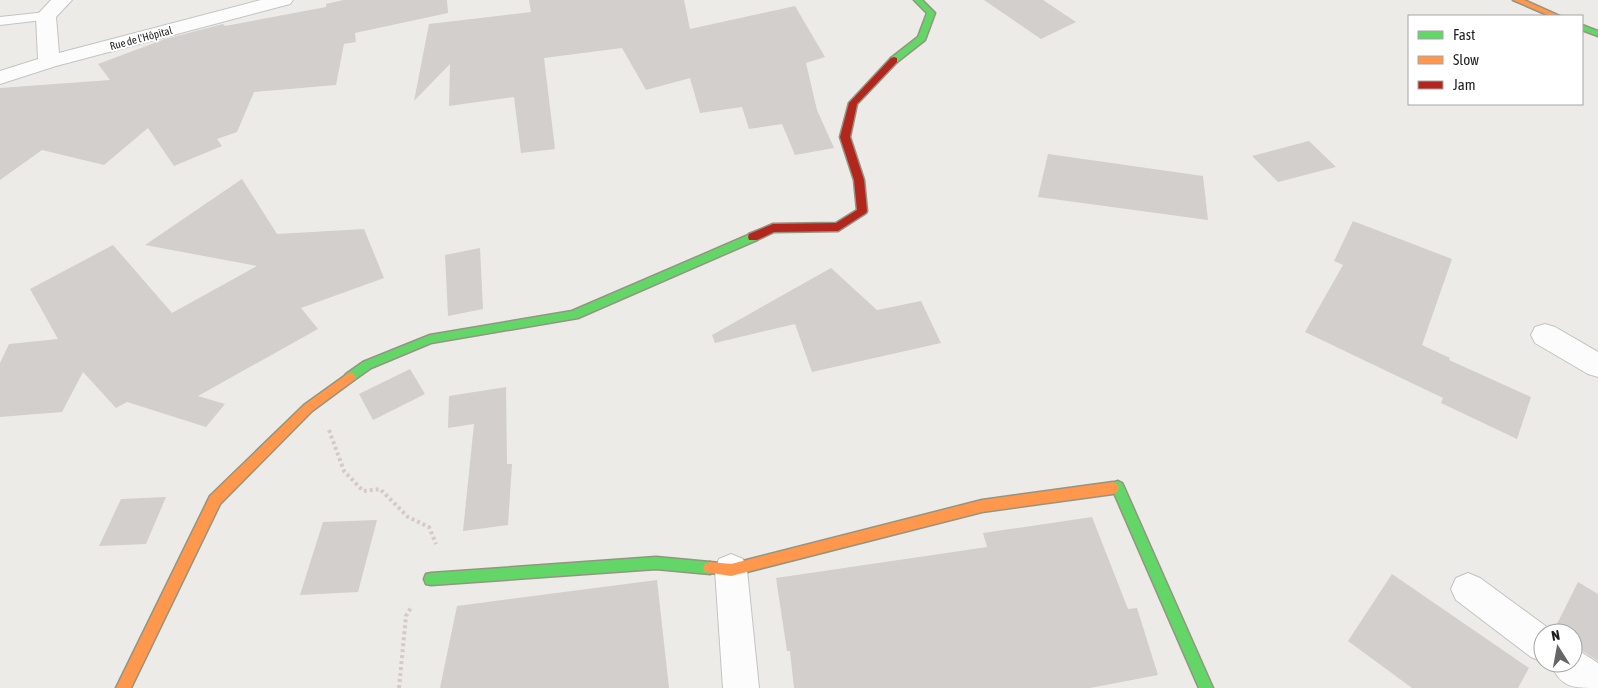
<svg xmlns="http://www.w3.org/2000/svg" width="1598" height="688" font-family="'Asap Condensed',sans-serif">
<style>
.building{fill:#d2cfcd}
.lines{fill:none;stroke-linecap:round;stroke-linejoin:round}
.lane-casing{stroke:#c4c3c2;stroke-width:2}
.street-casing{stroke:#c4c3c2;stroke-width:2}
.fast-casing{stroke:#949581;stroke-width:3}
.slow-casing{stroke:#949581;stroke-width:3}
.jam-casing{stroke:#949581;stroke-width:3}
.path{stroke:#d6c9c7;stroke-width:4;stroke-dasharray:3 3;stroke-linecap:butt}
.lane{fill:#fcfcfc;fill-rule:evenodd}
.street{fill:#fcfcfc;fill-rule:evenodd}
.fast{fill:#63d668;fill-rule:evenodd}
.slow{fill:#ff974d;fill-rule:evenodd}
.jam{fill:#b3261e;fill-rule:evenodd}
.labels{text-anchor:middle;stroke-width:4;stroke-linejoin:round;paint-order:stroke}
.far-street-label{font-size:11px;fill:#1f1f1f;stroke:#fff}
</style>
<rect width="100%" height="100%" fill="#edebe8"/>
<g class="building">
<polygon points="343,0 447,0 448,13 355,33 356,42 344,44 336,85 254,92 237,132 217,139 222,146 174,166 148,128 104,165 42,150 0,180 0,88 110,80 98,64 165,39 223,24 225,26 326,7 326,4"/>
<polygon points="529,0 684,0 690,29 795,6 825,57 806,63 817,110 834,148 795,155 782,124 749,129 742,107 700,113 690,78 646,90 622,48 544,58 555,149 521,153 514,97 449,106 450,64 414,101 429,24 531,12"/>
<polygon points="984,0 1043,0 1076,22 1041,39"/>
<polygon points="1309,141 1336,167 1278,182 1252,156"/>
<polygon points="1048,154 1203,176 1208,220 1038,197"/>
<polygon points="242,179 277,234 364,229 384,278 301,308 318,329 198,396 225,404 206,427 127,402 116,408 83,372 62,412 0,417 0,363 9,344 58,339 30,289 113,245 172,313 257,266 145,245"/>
<polygon points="1353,221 1452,259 1422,345 1450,358 1449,360 1531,397 1517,439 1441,403 1443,398 1305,332 1343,265 1334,261"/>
<polygon points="480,248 483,309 448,316 445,255"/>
<polygon points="831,268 877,310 921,301 941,343 812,372 795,324 715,343 712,335"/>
<polygon points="410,369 425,394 373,420 359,394"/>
<polygon points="506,387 507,464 512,464 508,525 463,531 474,424 448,428 449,396"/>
<polygon points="166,497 146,544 99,546 121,499"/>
<polygon points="1092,517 1128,609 1137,608 1158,675 1090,688 794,688 790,651 787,651 776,578 987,547 983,533"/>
<polygon points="377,520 358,592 300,595 323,522"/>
<polygon points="1392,574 1529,668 1518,688 1412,688 1348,641"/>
<polygon points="657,580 669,688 440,688 457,606"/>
<polygon points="1578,582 1598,594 1598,661 1573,645 1573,633 1557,633 1554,630"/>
</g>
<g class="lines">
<defs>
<polygon id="lane" points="46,12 53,16 51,19 0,25 0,17"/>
<g id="street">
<polygon points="51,0 72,0 56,17 59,53 261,0 293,0 290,4 56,66 0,84 0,71 38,59 36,16"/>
<polygon points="1545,324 1555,327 1598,352 1598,377 1588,374 1535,343 1531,335 1535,327"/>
<polygon points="731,554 743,559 747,570 759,688 723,688 715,570 719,559"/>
<polygon points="1468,573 1480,578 1555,633 1543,633 1543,662 1531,657 1456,600 1451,589 1456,578"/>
<path d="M1573 647 1598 663V688C1573 688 1561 688 1550 663H1573Z"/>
</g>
<g id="fast">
<polygon points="914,0 922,0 935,13 925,40 897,62 891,62 891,58 918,37 927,13"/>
<polygon points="1582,25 1598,31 1598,36 1582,30"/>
<polygon points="753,233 758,237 757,240 578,318 431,343 371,368 354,380 346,380 344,377 346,374 363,362 430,335 572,311"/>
<polygon points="1118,481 1122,483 1124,487 1213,688 1199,688 1114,493 1109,492 1107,488 1109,484"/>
<polygon points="656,557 710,562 715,564 717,568 715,572 710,574 656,569 431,585 426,584 424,579 426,574 431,573"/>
</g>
<g id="slow">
<polygon points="1513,0 1524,0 1560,16 1550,16"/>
<polygon points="350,372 354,374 356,377 354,380 312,411 220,504 131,688 116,688 210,496 304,405"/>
<polygon points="1113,482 1117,484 1119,488 1117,492 1113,494 982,512 731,576 705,572 703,568 705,564 710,562 731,564 982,500"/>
</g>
<polygon id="jam" points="894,57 897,58 897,62 857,104 850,137 864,180 867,211 866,213 838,231 774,232 757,240 749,240 748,237 749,234 773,224 836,223 857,210 854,180 840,137 849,103 891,58"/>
</defs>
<use href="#lane" class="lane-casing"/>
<use href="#street" class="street-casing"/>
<use href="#fast" class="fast-casing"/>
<use href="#slow" class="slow-casing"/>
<use href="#jam" class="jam-casing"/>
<g class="path">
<polyline points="329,430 344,471 363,491 380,489 408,517 429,527 436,544"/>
<polyline points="399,688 406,616 412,606"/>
</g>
<use href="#lane" class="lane"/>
<use href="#street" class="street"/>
<use href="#fast" class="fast"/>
<use href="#slow" class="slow"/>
<use href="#jam" class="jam"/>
</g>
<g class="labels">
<g class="far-street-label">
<text transform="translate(141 38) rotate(-15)" y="4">Rue de l'Hôpital</text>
</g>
</g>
<rect x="1408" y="15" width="175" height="90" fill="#ffffff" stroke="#a5a5a5"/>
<rect x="1418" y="31" width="25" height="8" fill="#63d668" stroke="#a5a5a5"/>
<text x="1453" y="40" font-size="15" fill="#1f1f1f">Fast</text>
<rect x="1418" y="56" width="25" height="8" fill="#ff974d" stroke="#a5a5a5"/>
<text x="1453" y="65" font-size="15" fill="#1f1f1f">Slow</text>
<rect x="1418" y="81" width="25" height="8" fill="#b3261e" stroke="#a5a5a5"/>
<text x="1453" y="90" font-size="15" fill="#1f1f1f">Jam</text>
<g transform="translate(1558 648) rotate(349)"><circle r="24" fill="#ffffff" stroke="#a5a5a5"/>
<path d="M0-4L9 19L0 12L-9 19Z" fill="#676665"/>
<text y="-8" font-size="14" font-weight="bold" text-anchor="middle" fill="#1f1f1f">N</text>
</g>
</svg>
